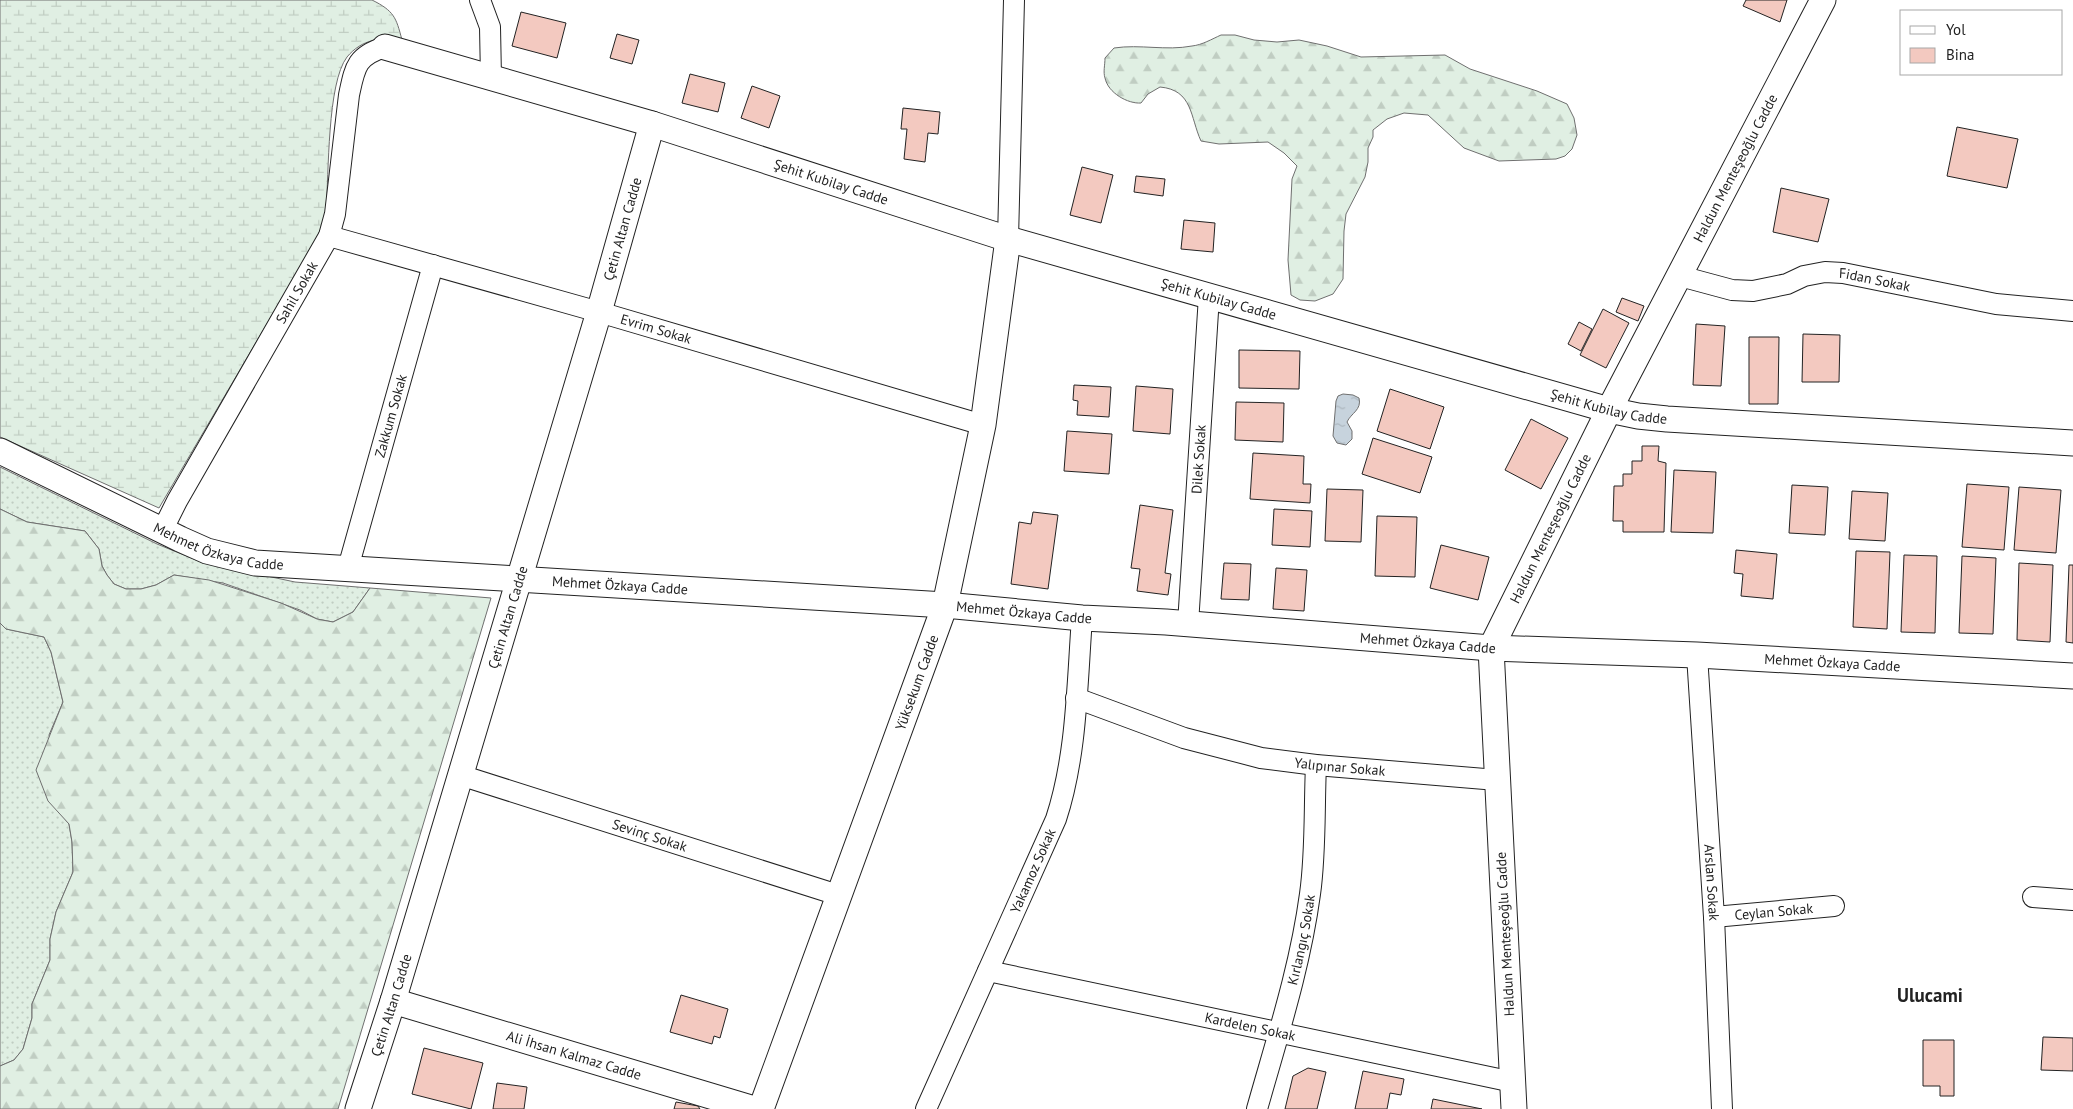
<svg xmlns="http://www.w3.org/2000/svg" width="2073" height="1109" font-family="'PT Sans',sans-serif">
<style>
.grass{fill:url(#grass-dots);stroke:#6f6f6f}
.forest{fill:url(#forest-firs);stroke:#6f6f6f}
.wetland{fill:url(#wetland-marsh);stroke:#6f6f6f}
.water{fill:url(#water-ripples);stroke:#6f6f6f}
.building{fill:#f3c9c0;stroke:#222}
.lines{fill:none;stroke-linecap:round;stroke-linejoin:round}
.minor-casing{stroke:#222;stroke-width:22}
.tertiary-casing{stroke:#222;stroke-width:27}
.minor{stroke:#fff;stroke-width:20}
.tertiary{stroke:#fff;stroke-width:25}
.labels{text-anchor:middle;stroke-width:4;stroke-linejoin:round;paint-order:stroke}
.street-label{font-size:14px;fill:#222;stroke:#fff}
.district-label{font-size:19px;font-weight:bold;fill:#222;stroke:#fff}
</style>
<defs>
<pattern id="grass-dots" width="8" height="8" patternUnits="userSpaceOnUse" patternTransform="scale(1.25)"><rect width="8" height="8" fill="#e0efe3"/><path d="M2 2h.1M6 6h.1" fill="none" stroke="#c0cdc2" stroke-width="1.8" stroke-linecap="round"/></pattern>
<pattern id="forest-firs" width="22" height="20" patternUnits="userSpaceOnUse" patternTransform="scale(1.25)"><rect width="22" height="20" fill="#e0efe3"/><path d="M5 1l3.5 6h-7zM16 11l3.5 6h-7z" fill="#c0cdc2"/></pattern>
<pattern id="wetland-marsh" width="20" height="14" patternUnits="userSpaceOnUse" patternTransform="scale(1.25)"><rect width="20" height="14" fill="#e0efe3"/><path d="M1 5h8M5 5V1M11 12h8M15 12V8" fill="none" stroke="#c0cdc2"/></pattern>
<pattern id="water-ripples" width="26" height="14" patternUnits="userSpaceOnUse" patternTransform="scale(1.25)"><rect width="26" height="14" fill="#c7d3dd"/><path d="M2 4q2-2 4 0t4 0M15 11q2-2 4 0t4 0" fill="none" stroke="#abb5bd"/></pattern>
</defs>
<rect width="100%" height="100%" fill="#fff"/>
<g class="grass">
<polygon points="0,467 157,544 201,562 295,582 370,588 353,612 333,622 317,619 300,610 223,583 174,575 156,585 141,589 126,589 114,584 107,575 102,566 99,549 85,531 27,522 0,509"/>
<polygon points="0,623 6,629 44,637 51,652 63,702 49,735 61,814 69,824 72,842 73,872 56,912 50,939 50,960 32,1004 32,1018 23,1049 14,1060 0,1066"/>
</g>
<g class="forest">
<path d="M1221 35H1235L1254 40 1277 42 1299 40 1327 46 1361 57 1445 55 1470 69 1537 91 1567 104 1574 118 1577 135 1572 149 1565 156 1556 159 1499 161 1464 148 1428 115 1404 113 1387 119 1373 130V137L1368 148V162L1365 177 1346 214 1344 231 1343 279 1333 294 1315 301 1300 300 1291 295 1288 260 1292 179 1297 166 1284 153 1268 142 1219 144 1201 141C1190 117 1193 90 1160 87L1148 94 1141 103C1128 104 1108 93 1105 78 1103 72 1105 65 1105 58L1114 48C1140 44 1166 51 1192 46 1202 45 1212 39 1221 35Z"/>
<polygon points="0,509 27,522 85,531 99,549 102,566 107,575 114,584 126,589 141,589 156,585 174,575 209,580 281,603 317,619 333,622 353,612 370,588 491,598 338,1109 0,1109 0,1066 14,1060 23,1049 32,1018 32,1004 50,960 50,939 56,912 73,872 72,842 69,824 48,801 36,770 63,702 51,652 44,637 6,629 0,623"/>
</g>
<path class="wetland" d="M0 0H372C394 11 396 17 402 40 381 37 362 39 347 57 327 83 329 175 326 209 325 217 321 226 319 235L159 508 0 437Z"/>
<path class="water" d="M1343 394 1353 395 1359 398C1362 410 1351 413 1347 422L1352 431V439L1346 445 1337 443 1333 436 1336 401 1338 396Z"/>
<g class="building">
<polygon points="1746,0 1787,0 1780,22 1743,6"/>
<polygon points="521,12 566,23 557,58 512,46"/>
<polygon points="617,34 639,40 632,64 610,58"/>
<polygon points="690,74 725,83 718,112 682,103"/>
<polygon points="752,86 780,96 769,128 741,118"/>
<polygon points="903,108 940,112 938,134 928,133 925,162 904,159 907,129 901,129"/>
<polygon points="1957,127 2018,139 2007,188 1947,176"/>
<polygon points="1082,167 1113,175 1101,223 1070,215"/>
<polygon points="1136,176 1165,179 1163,196 1134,192"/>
<polygon points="1781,188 1829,199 1818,242 1773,232"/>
<polygon points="1184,220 1215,223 1213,252 1181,249"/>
<polygon points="1622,298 1644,306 1638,321 1616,312"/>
<polygon points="1603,309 1629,323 1606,368 1580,355"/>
<polygon points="1579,322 1592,329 1581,351 1568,344"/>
<polygon points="1696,324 1725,326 1721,386 1693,385"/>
<polygon points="1803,334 1840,335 1839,382 1802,382"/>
<polygon points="1749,337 1779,337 1778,404 1749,404"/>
<polygon points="1239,350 1300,351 1299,389 1239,388"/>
<polygon points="1074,385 1111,387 1109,417 1077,415 1078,401 1073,400"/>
<polygon points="1136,386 1173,389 1170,434 1133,431"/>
<polygon points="1390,389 1444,407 1430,449 1377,431"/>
<polygon points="1236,402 1284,403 1283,442 1235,440"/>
<polygon points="1531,419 1568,438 1541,489 1505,470"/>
<polygon points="1067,431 1112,434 1109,474 1064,471"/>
<polygon points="1373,438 1432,457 1420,493 1362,474"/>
<polygon points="1642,446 1659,446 1658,461 1666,463 1664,532 1623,532 1623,521 1613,521 1614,486 1623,486 1623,474 1632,474 1632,461 1642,461"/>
<polygon points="1253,453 1304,456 1303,484 1311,484 1310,503 1250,499"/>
<polygon points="1674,470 1716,472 1713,533 1671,532"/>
<polygon points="1967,484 2009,487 2004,550 1962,547"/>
<polygon points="1792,485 1828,487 1825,535 1789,533"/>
<polygon points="2019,487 2061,490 2056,553 2014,550"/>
<polygon points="1327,489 1363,490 1361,542 1325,541"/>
<polygon points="1852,491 1888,493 1885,541 1849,539"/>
<polygon points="1140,505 1173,510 1165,573 1171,574 1168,595 1137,591 1140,569 1131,568"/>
<polygon points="1274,509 1312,511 1310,547 1272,545"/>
<polygon points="1033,512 1058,515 1048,589 1011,584 1019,522 1031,524"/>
<polygon points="1377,516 1417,517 1415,577 1375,576"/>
<polygon points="1441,545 1489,557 1478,600 1430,588"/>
<polygon points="1736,550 1777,554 1773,599 1741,596 1743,574 1734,573"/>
<polygon points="1856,551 1890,552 1887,629 1853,627"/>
<polygon points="1904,555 1937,556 1935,633 1901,632"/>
<polygon points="1962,556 1996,558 1993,634 1959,633"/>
<polygon points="1224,563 1251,564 1249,600 1221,599"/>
<polygon points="2019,563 2053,565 2050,642 2017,640"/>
<polygon points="2069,565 2073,565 2073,643 2066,642"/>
<polygon points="1276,568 1307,570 1304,611 1273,609"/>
<polygon points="681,995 728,1009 720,1038 714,1036 712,1044 670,1032"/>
<polygon points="2043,1037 2073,1038 2073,1071 2041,1070"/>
<polygon points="1923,1040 1954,1040 1954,1096 1940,1096 1940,1086 1923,1086"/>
<polygon points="424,1048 483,1063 471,1109 412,1094"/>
<polygon points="1308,1068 1326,1072 1317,1109 1285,1109 1293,1076"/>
<polygon points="1363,1071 1404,1079 1401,1095 1390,1093 1387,1109 1355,1109"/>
<polygon points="497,1083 527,1087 524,1109 493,1109"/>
<polygon points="1433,1099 1482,1109 1431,1109"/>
<polygon points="676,1102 698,1106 700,1109 674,1109"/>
</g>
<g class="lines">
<defs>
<g id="minor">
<polyline points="480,0 490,27 491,78"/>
<path id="s1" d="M329 236 599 312 983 425"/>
<polyline points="1008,239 1014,0"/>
<path id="s2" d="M1680 276 1732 290 1753 291 1787 284 1804 276 1825 272 1843 273 1996 304 2073 311"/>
<path id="s3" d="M162 531 177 501 329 236 335 214 349 95C355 67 356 56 385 47"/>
<path id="s4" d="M348 568 433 265"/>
<path id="s5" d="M1188 624 1209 296"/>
<path id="s6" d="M1697 655 1714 917 1722 1109"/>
<path id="s7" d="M1076 698 1184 738 1261 758 1316 765 1497 780"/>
<path id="s8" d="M460 775 838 895"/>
<polyline points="2033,897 2073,900"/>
<path id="s9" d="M1714 917 1834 906"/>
<path id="s10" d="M988 971 1513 1082"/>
<path id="s11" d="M926 1109 1056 819C1077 755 1077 684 1082 618"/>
<path id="s12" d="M1257 1109C1277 1038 1300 968 1310 894 1316 852 1314 808 1316 765"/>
</g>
<g id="tertiary">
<path id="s13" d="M385 47 652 124 1008 239 1609 410 1638 416 1667 419 2073 443"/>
<path id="s14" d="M0 451 180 539 207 551 255 563 945 605 1082 618 1166 622 1491 648 1697 655 2073 676"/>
<path id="s15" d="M393 1001 754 1109"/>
<path id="s16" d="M358 1109 393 1001 599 312 652 124"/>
<path id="s17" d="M761 1109 945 605 983 425 1008 239"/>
<path id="s18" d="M1514 1109 1491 648 1609 410 1823 0"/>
</g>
</defs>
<use href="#minor" class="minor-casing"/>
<use href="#tertiary" class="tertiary-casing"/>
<use href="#minor" class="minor"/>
<use href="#tertiary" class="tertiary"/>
</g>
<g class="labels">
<g class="street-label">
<text dy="5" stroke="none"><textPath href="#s18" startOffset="1000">Haldun Menteşeoğlu Cadde</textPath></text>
<text dy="5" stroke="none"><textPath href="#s13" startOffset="466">Şehit Kubilay Cadde</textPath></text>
<text dy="5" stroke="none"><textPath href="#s16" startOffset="919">Çetin Altan Cadde</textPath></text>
<text dy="5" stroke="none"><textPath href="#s2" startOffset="200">Fidan Sokak</textPath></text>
<text dy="5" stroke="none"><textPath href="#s3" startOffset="274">Sahil Sokak</textPath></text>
<text dy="5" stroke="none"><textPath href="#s13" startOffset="871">Şehit Kubilay Cadde</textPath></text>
<text dy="5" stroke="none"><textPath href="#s1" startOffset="340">Evrim Sokak</textPath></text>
<text dy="5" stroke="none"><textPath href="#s13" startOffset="1276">Şehit Kubilay Cadde</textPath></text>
<text dy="5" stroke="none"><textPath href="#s4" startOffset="158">Zakkum Sokak</textPath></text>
<text dy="5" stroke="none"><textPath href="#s5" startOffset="165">Dilek Sokak</textPath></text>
<text dy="5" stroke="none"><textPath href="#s18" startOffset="595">Haldun Menteşeoğlu Cadde</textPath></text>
<text dy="5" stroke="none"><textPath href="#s14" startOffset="240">Mehmet Özkaya Cadde</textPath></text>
<text dy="5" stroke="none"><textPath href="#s14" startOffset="645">Mehmet Özkaya Cadde</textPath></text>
<text dy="5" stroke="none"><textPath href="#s14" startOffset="1050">Mehmet Özkaya Cadde</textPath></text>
<text dy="5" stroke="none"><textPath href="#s16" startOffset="514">Çetin Altan Cadde</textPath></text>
<text dy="5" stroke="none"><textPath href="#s14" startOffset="1455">Mehmet Özkaya Cadde</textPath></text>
<text dy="5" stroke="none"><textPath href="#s14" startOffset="1860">Mehmet Özkaya Cadde</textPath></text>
<text dy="5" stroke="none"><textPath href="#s17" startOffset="454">Yüksekum Cadde</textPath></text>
<text dy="5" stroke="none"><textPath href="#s7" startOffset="274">Yalıpınar Sokak</textPath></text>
<text dy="5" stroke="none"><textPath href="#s8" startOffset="199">Sevinç Sokak</textPath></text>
<text dy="5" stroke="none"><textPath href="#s11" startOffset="261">Yakamoz Sokak</textPath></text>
<text dy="5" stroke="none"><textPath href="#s6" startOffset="228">Arslan Sokak</textPath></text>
<text dy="5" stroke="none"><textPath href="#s9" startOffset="60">Ceylan Sokak</textPath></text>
<text transform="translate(1505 934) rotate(-93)" y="5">Haldun Menteşeoğlu Cadde</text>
<text dy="5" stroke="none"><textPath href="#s12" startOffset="175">Kırlangıç Sokak</textPath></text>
<text dy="5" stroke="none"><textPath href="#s16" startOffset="109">Çetin Altan Cadde</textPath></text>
<text dy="5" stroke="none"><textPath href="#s10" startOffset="268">Kardelen Sokak</textPath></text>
<text dy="5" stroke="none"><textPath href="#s15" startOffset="189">Ali İhsan Kalmaz Cadde</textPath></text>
</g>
<g class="district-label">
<text x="1930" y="1002">Ulucami</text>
</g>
</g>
<rect x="1900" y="10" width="162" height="65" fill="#ffffff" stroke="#a7a7a7"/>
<rect x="1910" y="26" width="25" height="8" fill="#ffffff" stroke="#a7a7a7"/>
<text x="1946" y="35" font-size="15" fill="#222222">Yol</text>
<rect x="1910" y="48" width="25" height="15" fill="#f3c9c0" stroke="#a7a7a7"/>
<text x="1946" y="60" font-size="15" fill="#222222">Bina</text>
</svg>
